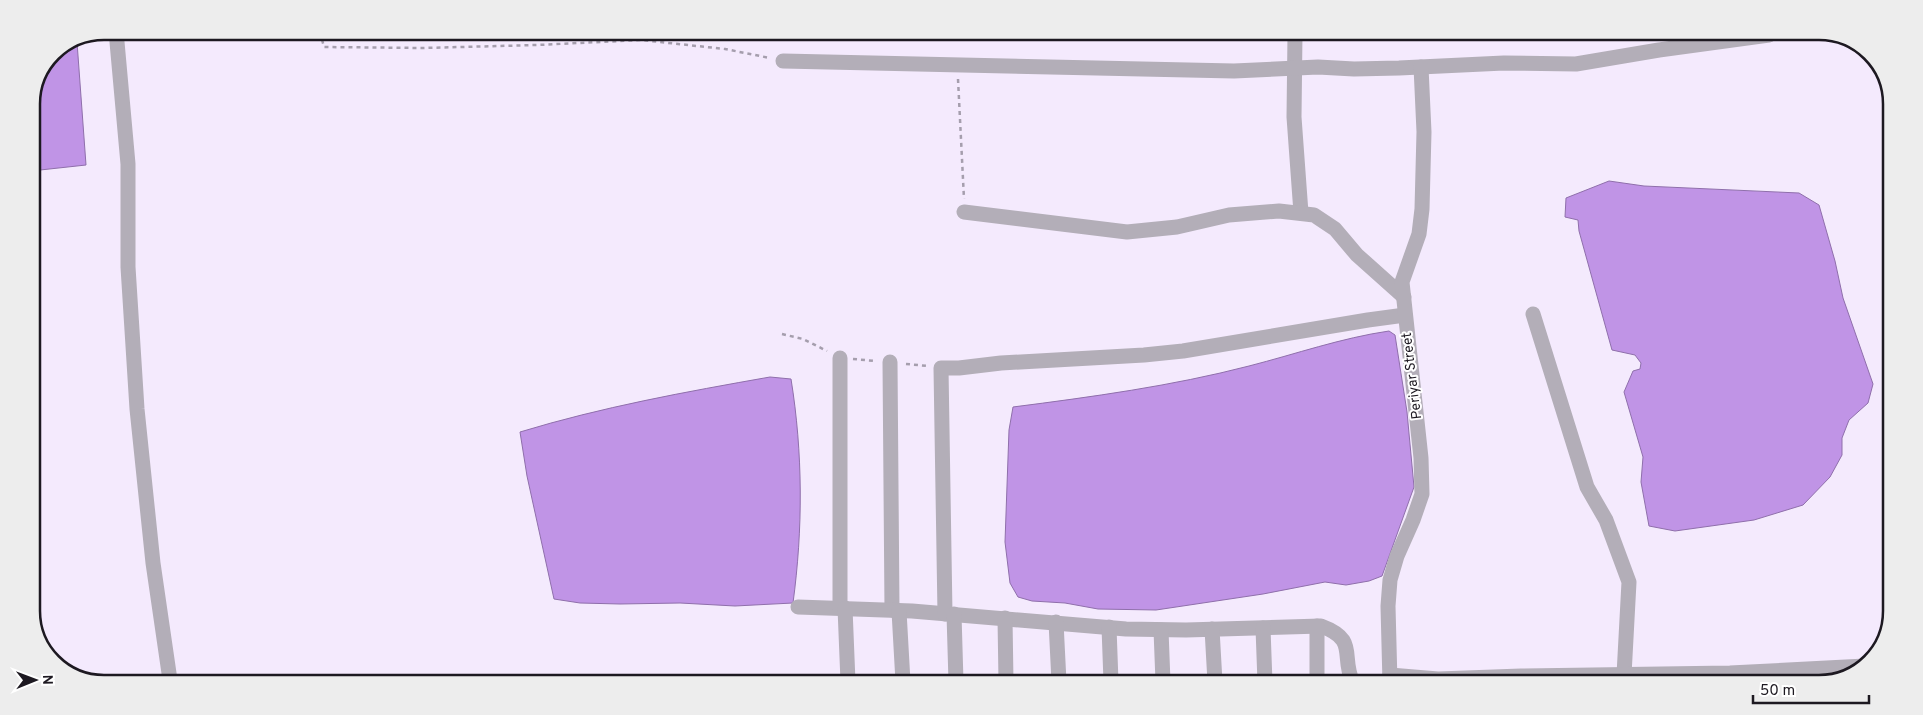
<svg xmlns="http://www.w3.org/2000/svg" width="1923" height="715" font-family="Overpass,sans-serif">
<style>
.water{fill:#c094e6;stroke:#8f6fab}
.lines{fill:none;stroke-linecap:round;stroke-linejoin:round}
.path{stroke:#a59ead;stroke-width:2.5;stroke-dasharray:4 4;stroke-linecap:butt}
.minor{stroke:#b3aeb8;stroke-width:15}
.labels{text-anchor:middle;stroke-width:4;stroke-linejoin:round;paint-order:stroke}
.street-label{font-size:14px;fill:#1d1921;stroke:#fff}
.rim{fill:none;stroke:#1d1921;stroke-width:2.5}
</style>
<rect width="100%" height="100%" fill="#f4eafd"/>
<g class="water">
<polygon points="77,42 86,165 31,171 31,99 53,52"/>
<polygon points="1609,181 1644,186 1799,193 1819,205 1835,261 1843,298 1873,384 1868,403 1849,420 1842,438 1842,455 1830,477 1803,505 1754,520 1675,531 1649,526 1641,482 1643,457 1624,392 1633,371 1640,369 1641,363 1635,355 1612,350 1579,231 1578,220 1565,217 1566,198"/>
<path d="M1389 331 1395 335 1407 412 1414 487 1382 576 1369 581 1346 585 1325 582 1263 594 1156 610 1098 609 1065 603 1032 601 1018 597 1010 583 1005 542 1009 430 1013 407C1091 397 1172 386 1249 366 1296 354 1341 338 1389 331Z"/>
<path d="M770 377 791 379C803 453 803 529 793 603L735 606 680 603 620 604 580 603 554 599 527 476 520 432C602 407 685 392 770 377Z"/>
</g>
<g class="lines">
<g class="path">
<polyline points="320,32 324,47 423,48 537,45 641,40 725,49 770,58"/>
<polyline points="958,79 964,199"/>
<polyline points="782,334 803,339 827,351"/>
<polyline points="853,359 875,361"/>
<polyline points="906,364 928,366"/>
</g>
<g class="minor">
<polyline points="116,31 128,164 128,267 137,409 153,563 170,680"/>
<polyline points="1295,34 1294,117 1301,213"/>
<polyline points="783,61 1234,71 1318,67 1354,69 1399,68 1504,63 1576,64 1659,50 1769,35"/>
<polyline points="964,212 1127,232 1177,227 1229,215 1279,211 1314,215 1335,229 1357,255 1404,297"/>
<polyline points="1533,314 1587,487 1606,520 1629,582 1624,675"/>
<polyline points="890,362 892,610"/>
<path d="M798 607 912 611 1126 629 1186 630 1321 626C1359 640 1340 655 1353 683"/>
<polyline points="840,608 840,358"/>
<polyline points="845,608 848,682"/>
<polyline points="899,611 903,682"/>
<polyline points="945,614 941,368 959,368 1001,363 1144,355 1183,351 1368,320 1405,315"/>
<polyline points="954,614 956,682"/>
<polyline points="1005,618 1006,682"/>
<polyline points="1056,622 1059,682"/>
<polyline points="1317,626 1317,683"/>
<polyline points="1109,627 1111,682"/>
<polyline points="1263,628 1265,683"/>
<polyline points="1212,629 1215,682"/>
<polyline points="1161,630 1163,682"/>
<polyline points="1390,675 1438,679 1521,676 1730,673 1865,666"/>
<polyline points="1390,683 1388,606 1390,580 1397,556 1413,520 1422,494 1421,458 1402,282 1419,234 1422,209 1424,132 1421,67"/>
</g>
</g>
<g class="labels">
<g class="street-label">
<text transform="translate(1411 376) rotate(-97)" y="5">Periyar Street</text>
</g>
</g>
<path d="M0 0H1923V715H0ZM104 40H1819A64 64 0 0 1 1883 104V611A64 64 0 0 1 1819 675H104A64 64 0 0 1 40 611V104A64 64 0 0 1 104 40Z" fill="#ededed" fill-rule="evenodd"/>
<path class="rim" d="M104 40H1819A64 64 0 0 1 1883 104V611A64 64 0 0 1 1819 675H104A64 64 0 0 1 40 611V104A64 64 0 0 1 104 40Z"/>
<g transform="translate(35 680) rotate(89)" stroke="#ffffff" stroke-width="4" paint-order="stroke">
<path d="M0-4L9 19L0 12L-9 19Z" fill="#1d1921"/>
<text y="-8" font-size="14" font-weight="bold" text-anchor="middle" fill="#1d1921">N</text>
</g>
<path d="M1753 695v8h116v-8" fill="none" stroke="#1d1921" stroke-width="2.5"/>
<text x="1760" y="695" font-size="15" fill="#1d1921" stroke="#ffffff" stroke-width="4" paint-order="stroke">50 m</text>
</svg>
